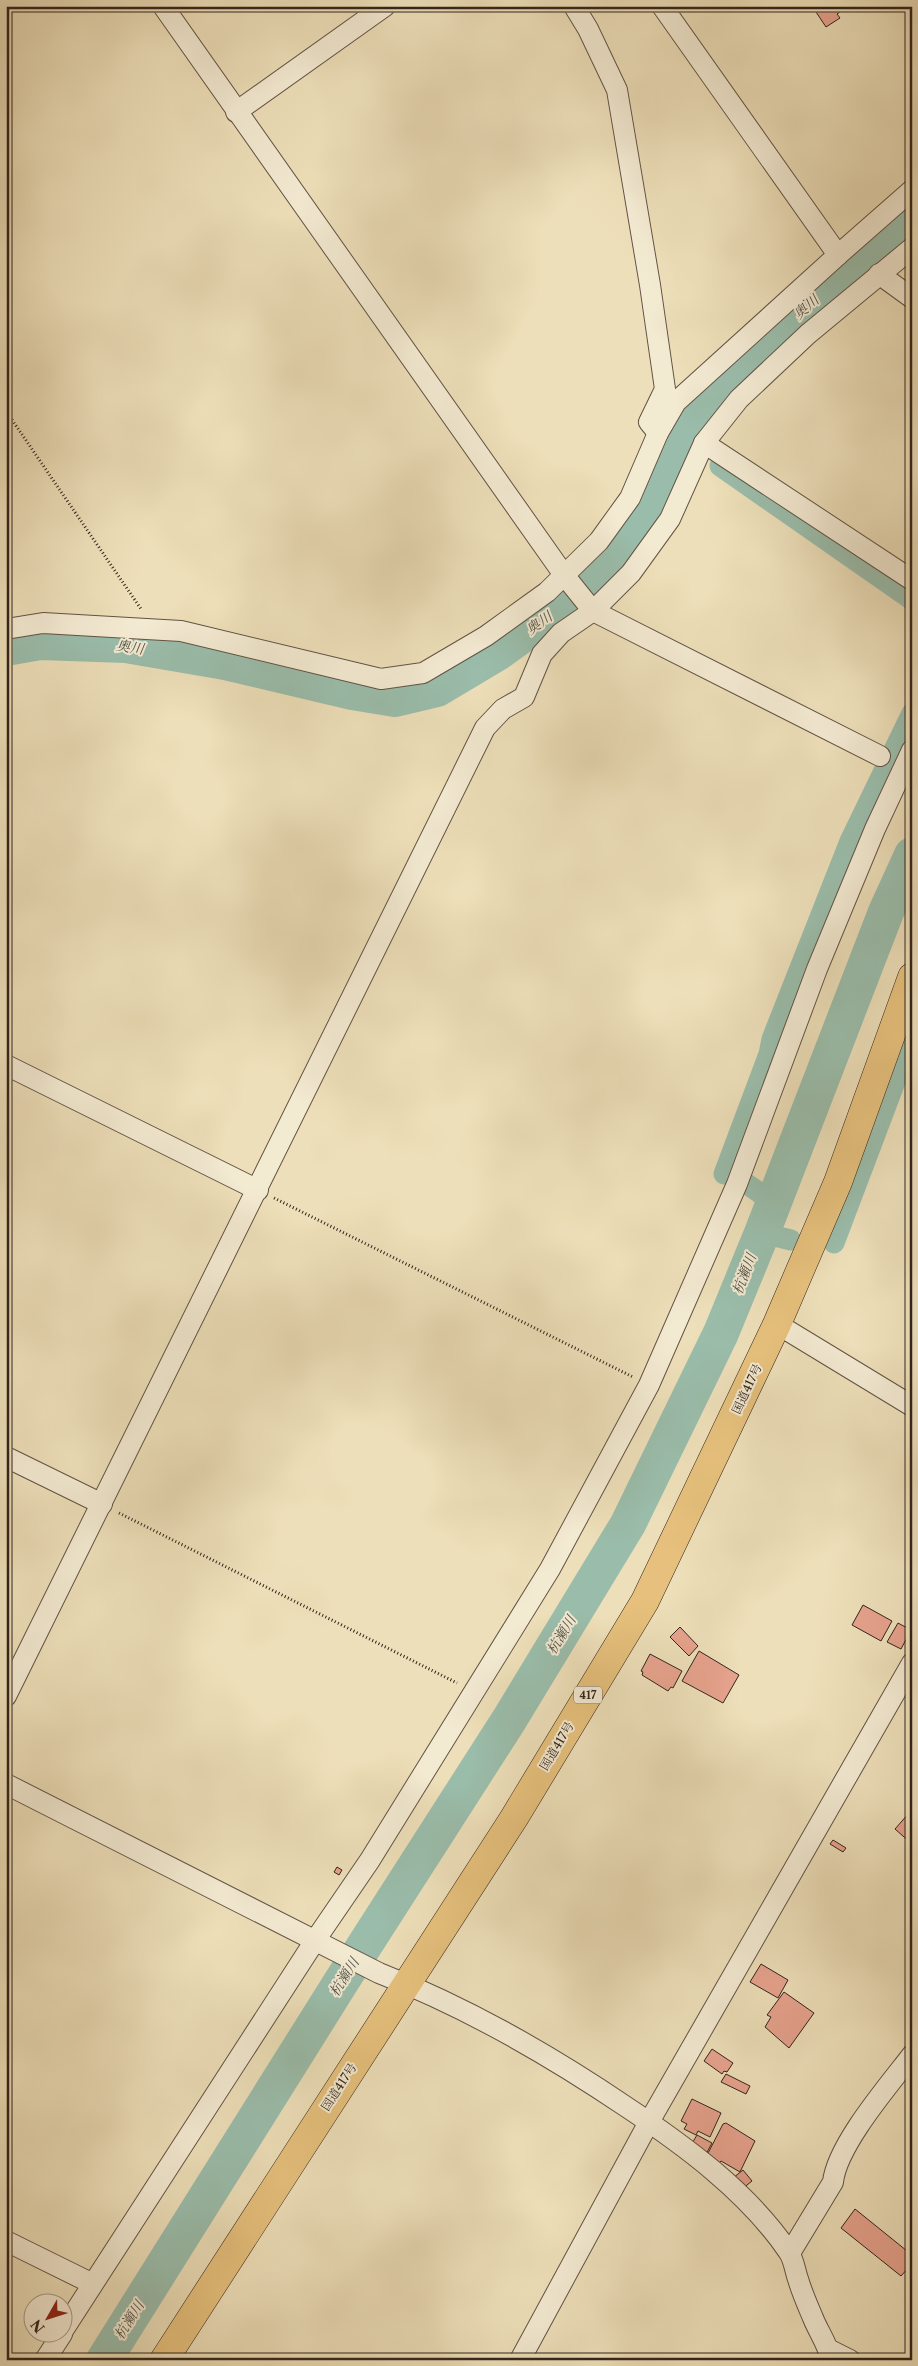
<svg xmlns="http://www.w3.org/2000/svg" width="918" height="2366" font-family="'Libre Caslon Text','Noto Serif JP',serif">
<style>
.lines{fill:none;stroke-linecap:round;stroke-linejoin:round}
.canal{stroke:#9abdab;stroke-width:21}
.river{stroke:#9abdab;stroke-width:36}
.building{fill:#e7a38e;stroke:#33241d}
.street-casing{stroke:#625344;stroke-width:22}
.highway-casing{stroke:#33241d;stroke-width:29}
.path{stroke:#33241d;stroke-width:3;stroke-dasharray:1 2.5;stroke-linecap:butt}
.street{stroke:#f3ead2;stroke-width:20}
.highway{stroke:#e6c07c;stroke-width:28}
.labels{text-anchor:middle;stroke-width:4;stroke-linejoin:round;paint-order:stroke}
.shield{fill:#f3ead2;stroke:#6d5f53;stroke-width:1}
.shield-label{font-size:11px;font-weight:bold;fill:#33241d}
.street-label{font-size:12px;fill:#33241d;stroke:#f3ead2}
.water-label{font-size:14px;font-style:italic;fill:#525248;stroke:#f3ead2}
</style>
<rect width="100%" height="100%" fill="#eddfb9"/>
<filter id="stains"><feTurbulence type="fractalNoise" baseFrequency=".004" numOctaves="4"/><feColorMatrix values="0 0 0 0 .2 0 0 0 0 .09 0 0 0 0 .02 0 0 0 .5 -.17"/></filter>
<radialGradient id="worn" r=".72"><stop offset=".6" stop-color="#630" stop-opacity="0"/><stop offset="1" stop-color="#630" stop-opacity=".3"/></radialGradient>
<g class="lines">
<g class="canal">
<polyline points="720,466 912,600"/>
<polyline points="724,1174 769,1054 772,1039 850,841 912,713"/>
<polyline points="747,1184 774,1203"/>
<polyline points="762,1233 791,1240"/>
<polyline points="834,1243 912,1037"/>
</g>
<g class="river">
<polyline points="6,648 40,642 126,645 225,662 352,692 395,699 437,689 499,652 572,599 618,560 662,492 699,414 739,365 835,280 912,216"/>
<polyline points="104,2360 341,1982 509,1720 628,1524 721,1333 762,1233 886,912 912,855"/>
</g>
</g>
<g class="building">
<polygon points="812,6 849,6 837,14 840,18 826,27"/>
<polygon points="863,1605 892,1621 881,1641 852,1625"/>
<polygon points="898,1623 911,1630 901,1649 887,1642"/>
<polygon points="680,1627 698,1646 689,1656 670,1637"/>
<polygon points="699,1651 739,1675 723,1703 682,1681"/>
<polygon points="650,1654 682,1671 673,1688 671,1687 668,1691 642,1675 643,1672 641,1671"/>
<polygon points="909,1813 912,1815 912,1844 895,1829"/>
<polygon points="833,1840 846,1848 843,1852 830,1844"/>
<polygon points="337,1867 342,1870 339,1875 334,1872"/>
<polygon points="761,1964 788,1980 778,1998 750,1982"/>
<polygon points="784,1992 814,2013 789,2048 765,2027 771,2017 767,2015"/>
<polygon points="712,2049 733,2063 727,2072 724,2071 722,2074 704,2061"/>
<polygon points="726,2074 750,2086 746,2094 721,2082"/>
<polygon points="692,2099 721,2113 710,2137 698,2131 696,2135 684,2129 687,2124 681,2121"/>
<polygon points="726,2123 755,2141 740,2172 721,2161 719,2163 706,2157 723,2124"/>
<polygon points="697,2135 712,2143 705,2156 691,2145"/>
<polygon points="743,2170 752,2181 742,2189 733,2178"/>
<polygon points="855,2209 912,2255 912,2264 901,2276 841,2228"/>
</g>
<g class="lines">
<defs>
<g id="street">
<polyline points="163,6 564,575 593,611 880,756"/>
<polyline points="574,6 588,29 617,90 650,285 665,389 649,422 658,433"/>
<polyline points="236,112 385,6"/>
<polyline points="838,255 912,190"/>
<polyline points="879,274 912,298"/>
<polyline points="704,443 912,580"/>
<polyline points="6,629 43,623 181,631 381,679 423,673 486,636 547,592 599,541 630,498 658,433 676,402 838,255 662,6"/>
<polyline points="6,1065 258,1190"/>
<polyline points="777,1324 912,1406"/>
<polyline points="6,1457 102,1504"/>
<polyline points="6,1696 485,728 503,709 524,697 542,654 561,633 593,611 631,573 670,519 704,443 739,399 808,334 912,248"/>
<path d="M6 1784 379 1973C466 2007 548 2054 625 2106 684 2145 748 2192 788 2251 794 2259 795 2271 798 2279 802 2293 808 2306 813 2318 819 2333 828 2344 831 2360"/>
<polyline points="6,2241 85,2280"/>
<path d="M790 2253 833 2182C837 2145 889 2085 912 2055"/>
<polyline points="62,2332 316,1939 370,1860 550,1569 649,1385 737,1184 817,969 875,829 912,750"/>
<polyline points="828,2349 850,2360"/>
<polyline points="45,2360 62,2334"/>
<polyline points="520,2360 649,2122 912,1663"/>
</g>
<polyline id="highway" points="164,2360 514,1818 645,1601 777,1324 838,1182 912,977"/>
</defs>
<use href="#street" class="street-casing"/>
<use href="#highway" class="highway-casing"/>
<g class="path">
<polyline points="6,411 141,609"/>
<polyline points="274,1198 633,1377"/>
<polyline points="119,1513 457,1683"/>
</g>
<use href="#street" class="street"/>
<use href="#highway" class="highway"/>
</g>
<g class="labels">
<rect class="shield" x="574" y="1686.5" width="28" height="17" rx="4"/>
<g class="shield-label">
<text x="588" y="1699">417</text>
</g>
<g class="street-label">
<text transform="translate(747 1389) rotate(-65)" y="4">国道417号</text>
<text transform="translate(557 1746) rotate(-59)" y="4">国道417号</text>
<text transform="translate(339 2087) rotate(-57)" y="4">国道417号</text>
</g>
<g class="water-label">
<text transform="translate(806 307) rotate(-41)" y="5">奥川</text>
<text transform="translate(539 623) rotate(-36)" y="5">奥川</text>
<text transform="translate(130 647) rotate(8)" y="5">奥川</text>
<text transform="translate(744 1274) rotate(-69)" y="5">杭瀬川</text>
<text transform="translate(561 1635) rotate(-59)" y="5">杭瀬川</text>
<text transform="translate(344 1977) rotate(-58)" y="5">杭瀬川</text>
<text transform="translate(129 2320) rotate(-58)" y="5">杭瀬川</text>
</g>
</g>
<rect width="918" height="2366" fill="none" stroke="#eddfb9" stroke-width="25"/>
<rect x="8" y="8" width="903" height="2351" fill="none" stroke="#33241d" stroke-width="2.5"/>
<rect x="12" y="12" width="893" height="2341" fill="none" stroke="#33241d"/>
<g transform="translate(48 2318) rotate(231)"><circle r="24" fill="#f3ead2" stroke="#a69b8a"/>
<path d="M0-4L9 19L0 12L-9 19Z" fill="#8f2418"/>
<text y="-8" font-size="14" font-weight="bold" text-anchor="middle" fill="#33241d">N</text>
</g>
<rect width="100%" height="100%" filter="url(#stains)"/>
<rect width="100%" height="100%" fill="url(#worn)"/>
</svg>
